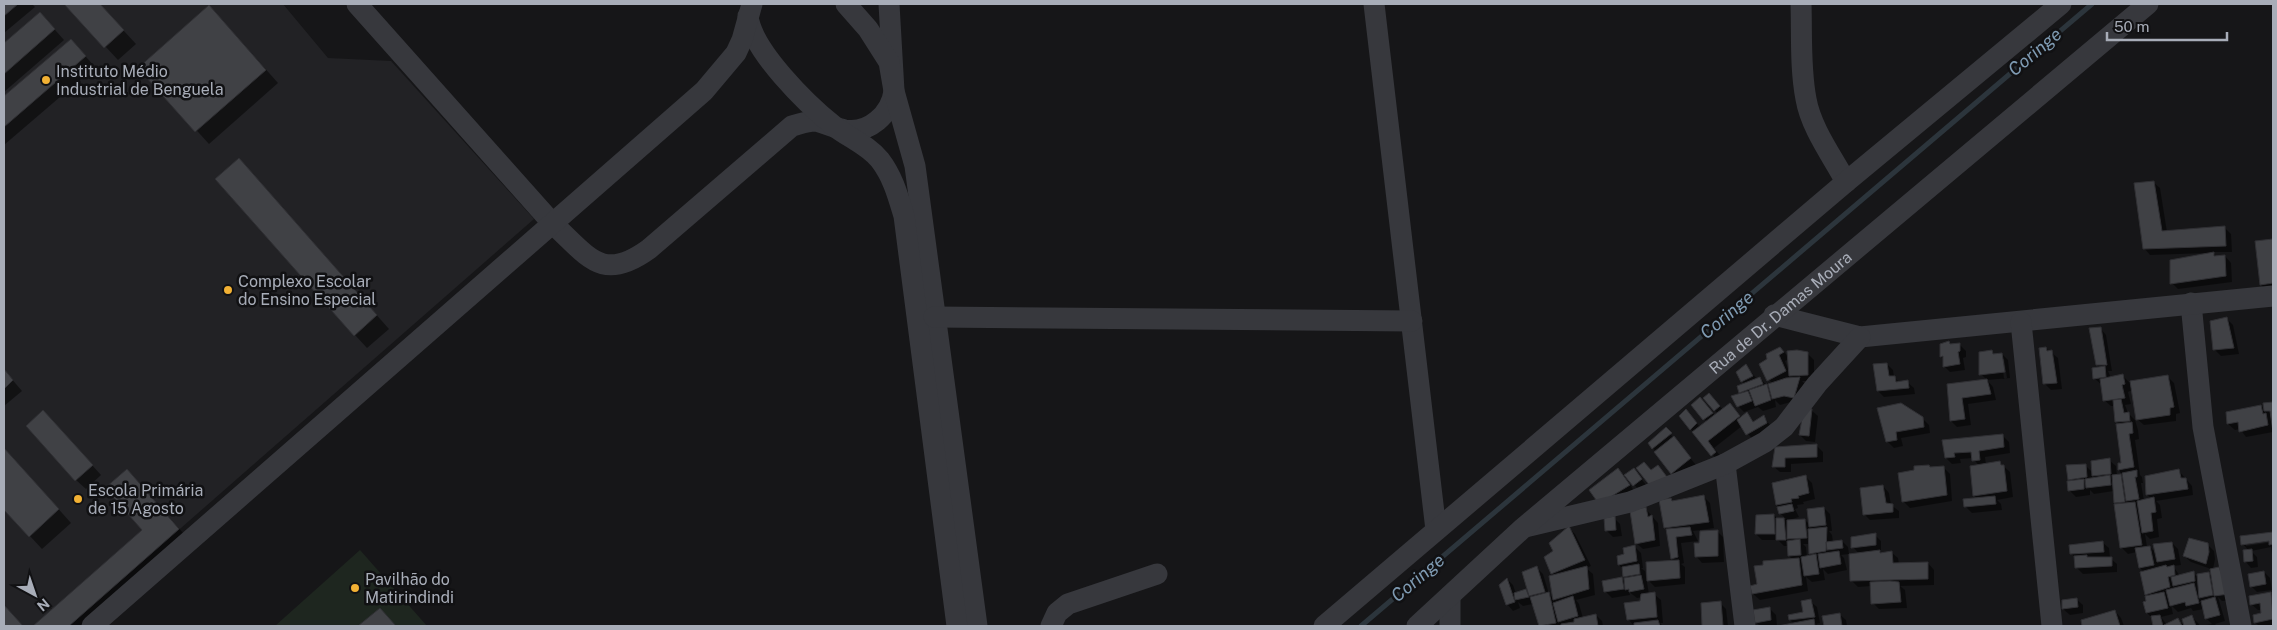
<svg xmlns="http://www.w3.org/2000/svg" width="2277" height="630" font-family="'Public Sans',sans-serif">
<style>
.built{fill:#222225}
.pitch{fill:#1e261f}
.shadow{fill:#0007;fill-rule:evenodd}
.lines{fill:none;stroke-linecap:round;stroke-linejoin:round}
.stream{stroke:#2c353c;stroke-width:5}
.building{fill:#404145;stroke:#303034}
.minor{stroke:#37383d;stroke-width:21}
.poi-dot{fill:#f2b134;stroke:#111113;stroke-width:2}
.labels{text-anchor:middle;stroke-width:5;stroke-linejoin:round;paint-order:stroke}
.poi-label{font-size:16px;fill:#a8adb8;stroke:#111113;text-anchor:start}
.street-label{font-size:16px;fill:#a8adb8;stroke:#111113}
.water-label{font-size:18px;font-style:italic;fill:#7f9bb3;stroke:#111113}
</style>
<rect width="100%" height="100%" fill="#161618"/>
<polygon class="built" points="4,4 283,4 328,58 391,61 534,219 69,626 4,626"/>
<polygon class="pitch" points="360,550 427,626 275,626"/>
<g class="shadow">
<polygon points="4,4 32,4 35,7 4,33"/>
<polygon points="66,4 99,4 136,44 118,60"/>
<polygon points="40,13 64,40 4,92 4,45"/>
<polygon points="221,19 278,83 209,144 140,68"/>
<polygon points="71,40 95,67 4,145 4,98"/>
<polygon points="251,173 389,329 367,348 355,335"/>
<polygon points="2153,182 2160,188 2167,232 2225,228 2231,234 2232,252 2213,252 2217,257 2225,256 2231,263 2232,282 2178,289 2172,283 2208,253 2150,255 2144,248"/>
<polygon points="2273,240 2273,294 2270,294 2261,285 2256,242"/>
<polygon points="2227,319 2233,325 2239,354 2221,356 2215,350"/>
<polygon points="2100,328 2106,335 2112,371 2108,371 2111,378 2123,376 2129,382 2168,377 2174,383 2180,413 2176,414 2176,421 2144,425 2137,419 2132,390 2128,392 2131,404 2125,405 2128,413 2135,420 2138,430 2139,439 2135,440 2140,475 2142,477 2143,483 2141,483 2144,501 2152,499 2147,495 2179,471 2192,486 2193,495 2156,501 2160,505 2162,518 2157,519 2159,537 2150,539 2145,534 2147,547 2150,547 2156,553 2172,543 2178,549 2181,565 2173,566 2180,576 2194,573 2196,576 2209,573 2213,577 2211,569 2191,562 2184,556 2207,544 2214,551 2215,559 2213,569 2235,600 2222,601 2218,597 2225,621 2215,624 2217,626 2201,626 2212,624 2206,618 2204,609 2193,611 2191,608 2178,612 2171,605 2173,614 2161,617 2167,625 2178,620 2185,626 2154,626 2153,619 2147,613 2145,602 2148,602 2149,597 2146,594 2144,572 2140,568 2137,552 2128,554 2121,547 2118,505 2115,502 2114,491 2094,494 2090,490 2090,495 2076,497 2069,490 2071,482 2069,480 2085,465 2093,473 2109,460 2116,466 2117,476 2121,475 2124,479 2119,470 2122,464 2120,425 2117,422 2115,406 2111,406 2104,400 2102,385 2094,378 2100,368 2097,365"/>
<polygon points="1959,344 1966,351 1966,357 1963,358 1965,370 1950,372 1944,366 1944,359 1941,356 1951,345"/>
<path d="M1780 348 1789 357 1807 353 1814 360V381H1802L1806 385 1791 402 1780 405 1775 400 1776 407 1763 411 1758 407 1744 412 1738 406 1742 394 1740 392 1745 384 1742 381 1746 366 1757 379 1760 378 1771 390 1772 384 1761 364ZM1789 359 1790 373 1785 361Z"/>
<polygon points="2046,348 2058,358 2062,389 2051,390 2045,384"/>
<path d="M1991 352 1995 355 2002 354 2008 360 2010 378 1987 380 1993 387 1996 400 1968 404 1971 425 1957 427 1951 421 1948 385 1987 380 1981 374ZM2002 359H2004L2007 378 2004 379Z"/>
<polygon points="1887,364 1893,370 1894,377 1900,383 1907,382 1914,388 1915,394 1884,397 1878,391"/>
<polygon points="4,370 22,391 4,406"/>
<polygon points="1709,394 1723,410 1730,404 1742,418 1747,414 1755,423 1764,417 1773,429 1753,440 1742,426 1714,448 1722,458 1718,461 1691,429 1686,411 1700,427 1707,422 1693,405 1706,405 1715,416 1718,414 1705,398"/>
<polygon points="2273,403 2273,432 2246,437 2240,429 2235,430 2228,424 2227,413 2261,406 2265,410 2264,404"/>
<polygon points="1879,409 1922,418 1929,425 1930,433 1901,438 1903,446 1894,448 1887,441"/>
<polygon points="1811,410 1818,416 1815,442 1806,441 1800,435"/>
<polygon points="52,421 101,475 86,489 76,480"/>
<polygon points="1666,429 1696,465 1678,480 1649,443"/>
<polygon points="2002,435 2009,442 2010,453 1985,457 1986,465 2000,463 2010,472 2013,497 1997,500 2001,504 2002,510 1972,513 1965,506 1977,499 1974,495 1979,466 1973,458 1960,459 1961,463 1952,464 1946,458 1944,441"/>
<polygon points="1816,445 1823,452 1823,462 1791,464 1791,472 1780,472 1773,466 1776,448"/>
<polygon points="4,448 71,523 42,549 4,508"/>
<polygon points="1943,467 1950,474 1952,501 1910,508 1904,502 1931,468"/>
<polygon points="1618,470 1625,476 1634,470 1647,486 1640,491 1628,478 1626,479 1635,492 1600,503"/>
<path d="M1806 477 1812 483 1815 499 1803 502 1804 504 1797 505 1798 508 1795 509 1799 517 1786 521 1805 520 1810 525 1824 508 1830 514 1832 531H1829L1832 535 1833 542 1842 541 1848 547 1849 554 1841 555 1844 558 1847 570 1828 574 1823 569 1825 580 1812 582 1806 577 1808 591 1760 600 1753 594 1758 585 1793 560 1789 556 1788 546H1784L1778 540H1762L1756 534 1774 515 1778 519H1786L1780 513 1777 505ZM1803 544H1810V553L1813 556 1807 557 1806 547Z"/>
<polygon points="139,483 191,542 96,626 34,626 144,530"/>
<polygon points="1883,486 1889,493 1891,505 1899,511 1899,518 1870,520 1864,514"/>
<polygon points="1704,497 1710,503 1714,528 1701,530 1702,532 1717,531 1723,537 1724,562 1702,563 1696,556 1701,544 1701,530 1693,531 1698,541 1681,543 1684,563 1681,564 1685,567 1685,584 1655,587 1649,581 1675,561 1672,558 1665,527 1671,499 1673,502"/>
<polygon points="1645,508 1658,523 1660,546 1643,549 1636,543"/>
<polygon points="1614,518 1620,524 1622,536 1613,537 1606,530"/>
<polygon points="1569,528 1575,534 1591,566 1586,568 1593,574 1595,595 1576,600 1579,604 1583,618 1596,615 1602,621 1603,626 1540,626 1533,604 1523,606 1518,602 1520,608 1513,611 1507,604 1507,579 1513,585 1516,594 1526,590 1530,595 1537,568 1543,574 1549,594 1554,599 1555,576 1552,573 1555,552"/>
<polygon points="2273,533 2273,539 2246,543 2246,546 2273,542 2273,560 2271,547 2251,551 2257,557 2258,567 2251,568 2245,561 2249,551 2243,544 2242,537"/>
<polygon points="1875,535 1881,541 1881,553 1891,552 1898,558 1899,564 1928,563 1934,570 1934,585 1900,586 1905,590 1907,608 1879,609 1873,603 1872,586 1858,587 1851,580 1860,555 1853,547"/>
<polygon points="2102,542 2109,548 2110,558 2117,564 2117,572 2083,574 2076,567 2076,558 2071,553"/>
<polygon points="1635,547 1641,553 1643,568 1641,568 1645,571 1649,594 1654,594 1661,600 1663,623 1660,623 1663,626 1634,626 1628,619 1641,602 1642,597 1637,598 1629,592 1630,595 1612,598 1605,591 1622,579 1626,583 1627,579 1619,564 1625,555"/>
<polygon points="2264,572 2270,578 2272,590 2257,592 2251,586"/>
<polygon points="2271,593 2273,596 2273,626 2259,626 2255,622 2262,614 2262,610 2258,610 2251,604"/>
<polygon points="2076,599 2083,605 2083,613 2070,615 2063,609"/>
<polygon points="1810,601 1817,607 1820,623 1816,624 1819,626 1782,626 1794,624 1790,620 1805,613"/>
<polygon points="1720,603 1726,609 1728,626 1704,626 1702,604"/>
<polygon points="1769,608 1776,615 1777,626 1760,626 1756,622"/>
<polygon points="2115,611 2121,618 2124,626 2083,626 2082,621"/>
<polygon points="1839,614 1846,620 1847,626 1826,626 1824,617"/>
<polygon points="2192,617 2198,623 2200,626 2185,626 2184,619"/>
</g>
<g class="lines">
<polyline class="stream" points="1361,626 2092,4"/>
</g>
<g class="building">
<polygon points="4,4 18,4 4,16"/>
<polygon points="64,4 100,4 124,30 104,48"/>
<polygon points="209,5 266,70 195,132 138,68"/>
<polygon points="40,12 55,29 4,74 4,43"/>
<polygon points="71,39 86,56 4,127 4,96"/>
<polygon points="239,158 377,315 354,336 215,179"/>
<polygon points="2154,181 2162,231 2225,226 2226,246 2143,249 2134,183"/>
<polygon points="2273,239 2273,283 2260,285 2255,241"/>
<polygon points="2214,252 2214,256 2225,255 2226,276 2170,284 2170,260"/>
<polygon points="2227,317 2234,348 2213,350 2210,321"/>
<polygon points="2101,327 2107,365 2096,365 2089,328"/>
<polygon points="1949,341 1950,344 1960,343 1960,351 1958,352 1960,364 1943,367 1943,356 1940,357 1940,344"/>
<polygon points="1780,347 1784,352 1779,355 1786,371 1767,381 1759,364 1767,359 1766,354"/>
<polygon points="2046,347 2047,351 2052,350 2057,383 2043,384 2039,348"/>
<polygon points="1797,350 1808,352 1808,375 1789,376 1787,351"/>
<polygon points="1992,350 1993,354 2002,353 2005,372 1979,375 1979,352"/>
<polygon points="1887,363 1889,376 1895,376 1896,382 1908,380 1909,388 1877,391 1873,364"/>
<polygon points="1746,364 1753,376 1741,382 1736,372"/>
<polygon points="2105,366 2106,377 2093,379 2092,368"/>
<polygon points="4,369 13,380 4,389"/>
<polygon points="2123,374 2125,384 2122,385 2125,398 2103,401 2100,379"/>
<polygon points="2168,375 2174,407 2170,408 2170,415 2136,420 2130,381"/>
<polygon points="1760,377 1763,384 1739,393 1737,386"/>
<polygon points="1800,377 1794,398 1784,396 1772,399 1768,384 1786,378"/>
<polygon points="1987,379 1991,394 1962,398 1965,419 1950,421 1947,384"/>
<polygon points="1767,384 1771,400 1755,406 1749,390"/>
<polygon points="1748,391 1752,401 1737,407 1731,396"/>
<polygon points="1709,393 1720,406 1714,411 1703,398"/>
<polygon points="1700,397 1713,413 1703,420 1691,405"/>
<polygon points="2121,399 2124,413 2129,412 2130,421 2115,422 2113,400"/>
<polygon points="2273,402 2273,432 2270,411 2264,411 2263,403"/>
<polygon points="1730,403 1740,416 1708,441 1716,452 1711,456 1692,432"/>
<polygon points="1901,403 1923,417 1924,427 1896,432 1897,440 1886,442 1877,408"/>
<polygon points="2261,405 2263,414 2266,413 2268,425 2239,432 2238,422 2227,424 2226,412"/>
<polygon points="1804,408 1812,409 1809,436 1799,435"/>
<polygon points="1686,409 1697,423 1690,430 1679,416"/>
<polygon points="43,410 93,465 75,481 26,426"/>
<polygon points="1747,412 1753,422 1764,415 1767,423 1746,435 1737,420"/>
<polygon points="2132,422 2133,433 2129,434 2134,467 2118,470 2118,463 2121,463 2116,424"/>
<polygon points="1666,427 1672,433 1652,449 1648,443"/>
<polygon points="2003,434 2004,447 1979,451 1980,460 1972,461 1971,452 1954,453 1955,457 1945,458 1942,440"/>
<polygon points="1674,436 1691,458 1671,474 1654,452"/>
<polygon points="1817,444 1817,457 1785,458 1785,467 1772,467 1775,447"/>
<polygon points="4,448 59,509 29,537 4,510"/>
<polygon points="2110,458 2111,474 2092,476 2091,461"/>
<polygon points="2000,461 2001,465 2004,465 2007,491 1973,496 1970,466"/>
<polygon points="1644,462 1651,470 1658,465 1667,477 1651,487 1636,468"/>
<polygon points="2086,464 2087,477 2068,480 2066,465"/>
<polygon points="1929,465 1930,467 1944,466 1947,495 1902,502 1898,473 1914,470 1914,466"/>
<polygon points="1618,468 1630,485 1599,504 1589,490"/>
<polygon points="1634,468 1642,479 1633,486 1624,475"/>
<polygon points="127,469 179,529 69,626 33,626 142,530 105,488"/>
<polygon points="2179,469 2181,478 2186,478 2188,489 2146,495 2145,476"/>
<polygon points="2137,470 2137,477 2135,477 2139,499 2126,501 2122,473"/>
<polygon points="2121,474 2125,502 2114,503 2112,475"/>
<polygon points="1806,475 1809,493 1798,496 1799,498 1791,499 1792,502 1776,505 1772,483"/>
<polygon points="2110,475 2111,485 2086,488 2085,479"/>
<polygon points="2084,479 2084,489 2068,491 2067,481"/>
<polygon points="1883,485 1886,503 1893,504 1893,512 1863,515 1860,488"/>
<polygon points="1704,495 1709,522 1664,528 1659,500 1671,498 1672,501"/>
<polygon points="1995,496 1996,504 1964,507 1963,499"/>
<polygon points="2154,497 2156,512 2151,513 2153,531 2142,533 2137,501"/>
<polygon points="2135,502 2142,545 2120,548 2114,504"/>
<polygon points="1792,504 1794,511 1779,514 1777,507"/>
<polygon points="1646,507 1648,517 1652,515 1655,540 1635,544 1630,511"/>
<polygon points="1824,507 1826,525 1809,527 1807,509"/>
<polygon points="1774,514 1775,534 1755,534 1756,515"/>
<polygon points="1615,516 1616,530 1605,531 1604,518"/>
<polygon points="1776,518 1784,518 1786,540 1776,540"/>
<polygon points="1805,519 1807,538 1787,539 1787,520"/>
<polygon points="1569,526 1585,560 1551,574 1544,557 1553,551 1549,543"/>
<polygon points="1690,527 1692,535 1676,537 1678,557 1671,559 1666,529"/>
<polygon points="1827,527 1826,551 1809,554 1808,529"/>
<polygon points="1718,530 1718,556 1695,557 1694,543 1699,543 1700,531"/>
<polygon points="2273,532 2273,544 2269,545 2269,541 2241,545 2240,536"/>
<polygon points="1876,533 1876,545 1851,548 1851,537"/>
<polygon points="2189,538 2208,543 2209,552 2206,564 2183,556"/>
<polygon points="1800,539 1801,555 1788,556 1787,541"/>
<polygon points="1842,540 1843,548 1827,550 1826,542"/>
<polygon points="2103,541 2104,552 2070,554 2069,545"/>
<polygon points="2172,542 2175,559 2157,562 2153,544"/>
<polygon points="1635,545 1637,561 1618,565 1617,556 1624,554 1623,548"/>
<polygon points="2150,546 2154,565 2139,568 2135,548"/>
<polygon points="2252,549 2253,561 2244,562 2243,550"/>
<polygon points="1880,550 1880,553 1892,551 1893,563 1928,562 1928,579 1850,581 1849,554"/>
<polygon points="1839,551 1841,564 1820,568 1818,554"/>
<polygon points="1816,554 1819,574 1804,576 1801,557"/>
<polygon points="2087,555 2087,557 2112,557 2112,566 2075,568 2074,556"/>
<polygon points="1799,558 1802,585 1752,594 1750,586 1757,584 1754,566 1763,565 1763,561"/>
<polygon points="1679,560 1680,578 1647,581 1646,562"/>
<polygon points="1639,564 1640,574 1623,577 1622,567"/>
<polygon points="2166,565 2167,567 2174,565 2175,575 2168,577 2170,587 2145,595 2140,572"/>
<polygon points="1537,566 1545,592 1529,596 1522,572"/>
<polygon points="1587,566 1589,589 1553,600 1549,576"/>
<polygon points="2219,567 2229,594 2214,596 2210,569"/>
<polygon points="2194,571 2195,581 2173,586 2171,577"/>
<polygon points="2264,571 2266,584 2250,587 2248,574"/>
<polygon points="2209,572 2213,595 2199,598 2197,574"/>
<polygon points="1641,575 1644,589 1629,592 1629,589 1625,590 1624,578"/>
<polygon points="1622,577 1624,589 1604,592 1602,581"/>
<polygon points="1507,578 1515,602 1506,605 1499,585"/>
<polygon points="1890,581 1899,582 1901,602 1871,604 1870,582"/>
<polygon points="2194,583 2199,603 2186,606 2185,602 2170,606 2166,590"/>
<polygon points="1526,589 1529,597 1515,600 1514,593"/>
<polygon points="1549,592 1556,623 1539,626 1530,597"/>
<polygon points="1655,592 1657,617 1627,620 1624,603 1640,601 1641,594"/>
<polygon points="2164,592 2168,608 2146,613 2143,602 2146,601 2145,596"/>
<polygon points="2271,592 2273,619 2254,623 2253,615 2261,613 2260,603 2250,605 2249,596"/>
<polygon points="1573,596 1578,616 1558,622 1553,603"/>
<polygon points="2215,597 2220,615 2205,619 2201,601"/>
<polygon points="2077,598 2078,607 2062,609 2062,600"/>
<polygon points="1811,599 1815,617 1789,620 1788,615 1803,612 1801,601"/>
<polygon points="1721,601 1723,626 1702,626 1701,603"/>
<polygon points="4,605 23,626 4,626"/>
<polygon points="1770,607 1771,620 1755,623 1753,610"/>
<polygon points="380,608 396,626 358,626"/>
<polygon points="2115,610 2120,626 2082,626 2081,620"/>
<polygon points="1840,613 1842,626 1824,626 1822,616"/>
<polygon points="1596,614 1598,626 1561,626 1561,624 1574,622 1574,619"/>
<polygon points="2160,615 2163,626 2153,626 2151,616"/>
<polygon points="2192,615 2196,626 2184,626 2182,619"/>
<polygon points="2178,618 2182,626 2165,626 2164,625"/>
<polygon points="1814,619 1815,626 1778,626 1788,624"/>
<polygon points="1658,620 1660,626 1634,626 1634,623"/>
</g>
<g class="lines">
<g class="minor">
<path d="M357 4 553 224C589 257 602 283 649 249L792 126C800 124 807 121 815 121 825 123 835 128 845 130 869 134 891 114 894 91L889 4"/>
<polyline points="846,4 868,29 889,62 894,91 915,166 977,626"/>
<polyline points="1374,4 1436,530"/>
<path d="M1801 4C1802 35 1800 68 1806 99 1811 128 1832 156 1846 182"/>
<path d="M748 16C752 51 808 105 834 126 849 138 868 145 880 160 893 177 898 196 904 216L957 626"/>
<polyline points="2191,303 2203,427 2241,626"/>
<polyline points="1774,315 1860,337 2273,296"/>
<polyline points="934,317 1412,321"/>
<polyline points="2021,322 2052,626"/>
<polyline points="1725,464 1745,626"/>
<polyline points="1525,527 1630,502 1725,464 1765,442 1784,427 1817,384 1860,337"/>
<polyline points="1450,597 1450,626"/>
<polyline points="92,626 704,91 736,53 742,40 752,4"/>
<polyline points="1051,626 1057,613 1068,604 1157,574"/>
<polyline points="1324,626 1846,182 2061,4"/>
<path id="s1" d="M1417 626 1523 528 2148 4"/>
</g>
</g>
<g class="poi-dot">
<circle cx="46" cy="80" r="5"/>
<circle cx="228" cy="290" r="5"/>
<circle cx="78" cy="499" r="5"/>
<circle cx="355" cy="588" r="5"/>
</g>
<g class="labels">
<g class="poi-label">
<text x="56" y="77">Instituto Médio<tspan x="56" dy="18">Industrial de Benguela</tspan></text>
<text x="238" y="287">Complexo Escolar<tspan x="238" dy="18">do Ensino Especial</tspan></text>
<text x="88" y="496">Escola Primária<tspan x="88" dy="18">de 15 Agosto</tspan></text>
<text x="365" y="585">Pavilhão do<tspan x="365" dy="18">Matirindindi</tspan></text>
</g>
<g class="street-label">
<text dy="6" stroke="none"><textPath href="#s1" startOffset="480">Rua de Dr. Damas Moura</textPath></text>
</g>
<g class="water-label">
<text transform="translate(2035 52) rotate(-40)" y="6">Coringe</text>
<text transform="translate(1727 315) rotate(-40)" y="6">Coringe</text>
<text transform="translate(1418 578) rotate(-40)" y="6">Coringe</text>
</g>
</g>
<rect width="2277" height="630" fill="none" stroke="#a8adb8" stroke-width="10"/>
<g transform="translate(35 595) rotate(140)" stroke="#111113" stroke-width="4" paint-order="stroke">
<path d="M0-4L9 19L0 12L-9 19Z" fill="#a8adb8"/>
<text y="-8" font-size="14" font-weight="bold" text-anchor="middle" fill="#a8adb8">N</text>
</g>
<path d="M2107 32v8h120v-8" fill="none" stroke="#a8adb8" stroke-width="2.5"/>
<text x="2114" y="32" font-size="15" fill="#a8adb8" stroke="#111113" stroke-width="4" paint-order="stroke">50 m</text>
</svg>
